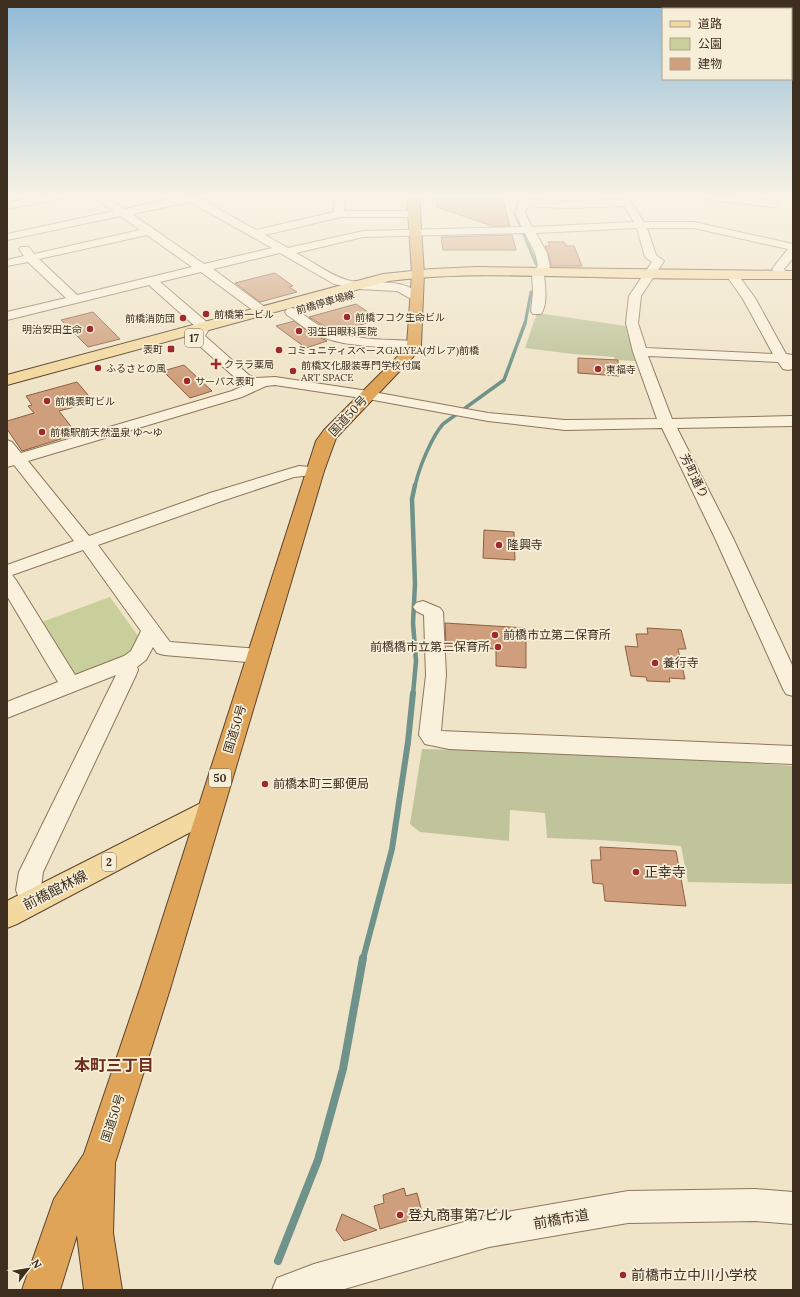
<svg xmlns="http://www.w3.org/2000/svg" width="800" height="1297" font-family="Lora,'Noto Sans JP',serif">
<style>
.green{fill:#c9cf9b}
.cemetery{fill:#bfc49a}
.lines{fill:none;stroke-linecap:round;stroke-linejoin:round}
.stream-far4{stroke:#6f938a;stroke-width:3}
.stream-far3{stroke:#6f938a;stroke-width:3.5}
.stream-far2{stroke:#6f938a;stroke-width:4.5}
.stream-far1{stroke:#6f938a;stroke-width:6}
.stream{stroke:#6f938a;stroke-width:8}
.building{fill:#cf9f7d;stroke:#8d5f41}
.minor-casing{stroke:#8d765c;stroke-width:2}
.major-casing{stroke:#5b4430;stroke-width:2}
.highway-casing{stroke:#5b4430;stroke-width:2}
.minor{fill:#faf1dc;fill-rule:evenodd}
.major{fill:#f3d9a0;fill-rule:evenodd}
.highway{fill:#e0a458;fill-rule:evenodd}
.poi-dot{fill:#9e2a2b;stroke:#f7eed8;stroke-width:1.5}
.labels{text-anchor:middle;stroke-width:3.5;stroke-linejoin:round;paint-order:stroke}
.far-street-label{font-size:10px;fill:#3d2e20;stroke:#f7eed8}
.far-poi-label{font-size:10px;fill:#3d2e20;stroke:#f7eed8;text-anchor:start}
.shield{fill:#f7eed8;stroke:#756857;stroke-width:1}
.shield-label{font-size:11px;font-weight:bold;fill:#3d2e20}
.street-label{font-size:12px;fill:#3d2e20;stroke:#f7eed8}
.poi-label{font-size:12px;fill:#3d2e20;stroke:#f7eed8;text-anchor:start}
.near-poi-label{font-size:14px;fill:#3d2e20;stroke:#f7eed8;text-anchor:start}
.near-street-label{font-size:14px;fill:#3d2e20;stroke:#f7eed8}
.near-neighbourhood-label{font-size:16px;font-weight:bold;fill:#6b2e1e;stroke:#f7eed8}
</style>
<rect width="100%" height="100%" fill="#f0e4c8"/>
<polygon class="green" points="110,597 138,636 127,658 80,677 71,676 39,623"/>
<g class="cemetery">
<path d="M537 313 626 326C627 338 634 349 636 361L615 360 614 357 573 354 525 348Z"/>
<polygon points="422,749 605,753 793,766 793,884 688,882 681,846 600,840 547,838 545,813 510,810 509,841 420,832 410,824"/>
</g>
<g class="lines">
<g class="stream-far4">
<polyline points="518,196 519,202 515,213 536,264"/>
<polyline points="525,324 531,292"/>
</g>
<path class="stream-far3" d="M415 486C419 468 431 438 443 424L504 380 525 323"/>
<polyline class="stream-far2" points="413,694 416,661 413,623 415,584 412,499 415,485"/>
<polyline class="stream-far1" points="363,959 392,849 408,742 413,693"/>
<polyline class="stream" points="278,1261 318,1160 343,1069 363,958"/>
</g>
<g class="building">
<polygon points="435,196 502,196 510,226 492,226 437,207"/>
<polygon points="512,235 516,250 443,250 441,237"/>
<polygon points="548,242 564,242 566,246 574,246 582,266 551,266 548,253 545,246 550,246"/>
<polygon points="275,273 293,286 289,287 297,292 260,302 235,283"/>
<polygon points="356,304 374,316 367,318 369,320 364,322 367,323 338,331 324,326 309,317"/>
<polygon points="93,312 120,339 88,347 61,320"/>
<polygon points="294,321 312,334 327,341 306,348 276,326"/>
<polygon points="578,358 618,360 619,376 578,373"/>
<polygon points="184,365 212,391 190,398 163,371"/>
<polygon points="77,382 94,402 59,411 77,434 22,451 7,429 7,421 34,413 28,406 32,405 26,396"/>
<polygon points="484,530 514,532 515,560 483,558"/>
<polygon points="445,623 526,628 526,668 496,666 496,649 446,646"/>
<polygon points="647,628 681,630 686,649 678,649 685,679 669,678 670,682 647,681 646,677 631,676 625,646 638,647 636,634 648,634"/>
<polygon points="600,847 676,851 686,906 605,901 603,884 593,883 591,860 601,860"/>
<polygon points="404,1188 406,1196 417,1193 423,1216 380,1229 374,1206 384,1203 383,1195"/>
<polygon points="342,1214 377,1230 344,1241 336,1230"/>
</g>
<g class="lines">
<defs>
<g id="minor">
<polygon points="44,196 64,196 59,199 7,209 7,203"/>
<path d="M91 196H103L125 209 183 196H207L206 198 201 199 256 230 334 212 335 200 330 196 344 197 345 199 344 211H414L419 214 414 217H341L265 235 288 248 363 231 522 227 515 213 521 196H531L530 200 566 202 620 200 617 196H627L644 222H694L793 244V258L784 269 787 275 785 278H777L772 269 788 249 694 228H647L656 255 664 261 641 296 638 323 646 348 773 354 743 299 726 275 728 272H736L755 298 786 354 793 355V369L788 370 783 369 778 362 648 356 672 419 793 416V426L677 428 733 538 793 667V696L786 694 783 689 715 538 662 428 565 430 488 421 368 399 275 385 266 386 242 397 28 461 89 536 210 493 282 471 299 466 321 468 323 471 321 474 294 477 222 501 98 545 170 642 258 649 265 651 268 656 265 661 258 663 164 655 157 653 153 647 146 660 137 667 138 670 136 675 43 872 41 887 45 902 41 910 32 913 23 910 16 890 19 872 116 675 7 718V702L58 682 7 596V565L74 541 14 465 7 467V440L12 442 21 453 232 391 247 384 240 382 193 340 191 337 197 328 149 285 7 320V312L66 298 28 262 7 266V260L24 256 19 249 21 247H29L34 254 140 230 121 216 7 240V234L114 211ZM190 202 272 248 204 264 132 214ZM528 206 566 208 624 206 634 222 532 227 525 213ZM637 228 645 257 652 262 629 296 626 323 633 352 657 419 565 420 488 413 368 391 275 377 256 378 250 376 205 336 210 327 209 324 160 282 201 272 258 314H266L268 311 266 308 213 269 280 253 334 284 358 289 397 291 417 302 421 301 423 298C408 277 373 284 351 281 334 278 312 261 296 253L363 237 525 233 535 253 538 266 532 273 533 292 531 311 533 314H541C548 304 545 285 544 274L550 267 547 253 536 233ZM147 235 192 267 77 295 39 259ZM83 550 141 631 131 651 124 656 75 675 16 580 12 575Z"/>
<polygon points="698,196 729,196 774,201 779,204 774,207 703,199"/>
<path d="M291 308 295 309C306 316 316 325 327 329 354 341 385 339 414 341L419 342 421 345 419 348 414 349C382 346 347 348 317 335 306 330 297 321 287 315L285 312 287 309Z"/>
<polygon points="423,601 440,608 443,612 446,675 441,731 793,746 793,764 449,749 425,744 419,735 426,675 424,615 416,611 413,607 416,603"/>
<polygon points="755,1189 793,1192 793,1224 755,1221 628,1223 489,1247 341,1290 272,1290 277,1278 314,1264 489,1215 628,1191"/>
</g>
<g id="major">
<path d="M477 267 793 271V279C726 279 659 279 592 277 524 276 456 272 389 281L7 385V375L383 274 432 269Z"/>
<polygon points="210,800 219,803 223,810 219,817 17,924 7,928 7,901 201,803"/>
</g>
<polygon id="highway" points="407,196 419,196 424,274 421,345 413,357 336,438 324,471 170,989 115,1163 113,1233 122,1290 84,1290 77,1235 60,1290 22,1290 54,1199 84,1154 140,989 316,441 324,430 403,351 407,345 412,274"/>
</defs>
<use href="#minor" class="minor-casing"/>
<use href="#major" class="major-casing"/>
<use href="#highway" class="highway-casing"/>
<use href="#minor" class="minor"/>
<use href="#major" class="major"/>
<use href="#highway" class="highway"/>
</g>
<linearGradient id="sky" x2="0" y2="1"><stop stop-color="#8fbad6"/><stop offset="0.52" stop-color="#f8f3e6"/><stop offset="1" stop-color="#f8f3e6" stop-opacity="0"/></linearGradient>
<rect width="800" height="377" fill="url(#sky)"/>
<g class="poi-dot">
<circle cx="206" cy="314" r="4"/>
<circle cx="347" cy="317" r="4"/>
<circle cx="183" cy="318" r="4"/>
<circle cx="90" cy="329" r="4"/>
<circle cx="299" cy="331" r="4"/>
<rect x="167" y="345" width="8" height="8" rx="2"/>
<circle cx="279" cy="350" r="4"/>
<path d="M214 358h4v4h4v4h-4v4h-4v-4h-4v-4h4z"/>
<circle cx="98" cy="368" r="4"/>
<circle cx="598" cy="369" r="4"/>
<circle cx="293" cy="371" r="4"/>
<circle cx="187" cy="381" r="4"/>
<circle cx="47" cy="401" r="4"/>
<circle cx="42" cy="432" r="4"/>
<circle cx="499" cy="545" r="4"/>
<circle cx="495" cy="635" r="4"/>
<circle cx="498" cy="647" r="4"/>
<circle cx="655" cy="663" r="4"/>
<circle cx="265" cy="784" r="4"/>
<circle cx="636" cy="872" r="4"/>
<circle cx="400" cy="1215" r="4"/>
<circle cx="623" cy="1275" r="4"/>
</g>
<g class="labels">
<g class="far-street-label">
<text transform="translate(325 302) rotate(-16)" y="4">前橋停車場線</text>
</g>
<g class="far-poi-label">
<text x="214" y="318">前橋第一ビル</text>
<text x="355" y="321">前橋フコク生命ビル</text>
<text x="175" y="322" text-anchor="end">前橋消防団</text>
<text x="82" y="333" text-anchor="end">明治安田生命</text>
<text x="307" y="335">羽生田眼科医院</text>
<text x="163" y="353" text-anchor="end">表町</text>
<text x="287" y="354">コミュニティスペースGALYEA(ガレア)前橋</text>
<text x="224" y="368">クララ薬局</text>
<text x="301" y="369">前橋文化服装専門学校付属<tspan x="301" dy="12">ART SPACE</tspan></text>
<text x="106" y="372">ふるさとの風</text>
<text x="606" y="373">東福寺</text>
<text x="195" y="385">サーパス表町</text>
<text x="55" y="405">前橋表町ビル</text>
<text x="50" y="436">前橋駅前天然温泉 ゆ～ゆ</text>
</g>
<g class="shield">
<rect x="185" y="329" width="18" height="18" rx="3"/>
<rect x="209" y="769" width="22" height="18" rx="3"/>
<rect x="102" y="853" width="14" height="18" rx="3"/>
</g>
<g class="shield-label">
<text x="194" y="342">17</text>
<text x="220" y="782">50</text>
<text x="109" y="866">2</text>
</g>
<g class="street-label">
<text transform="translate(348 416) rotate(-47)" y="4">国道50号</text>
<text transform="translate(694 476) rotate(64)" y="4">芳町通り</text>
<text transform="translate(235 729) rotate(-73)" y="4">国道50号</text>
<text transform="translate(113 1118) rotate(-72)" y="4">国道50号</text>
</g>
<g class="poi-label">
<text x="507" y="549">隆興寺</text>
<text x="503" y="639">前橋市立第二保育所</text>
<text x="490" y="651" text-anchor="end">前橋橋市立第二保育所</text>
<text x="663" y="667">養行寺</text>
<text x="273" y="788">前橋本町三郵便局</text>
</g>
<g class="near-poi-label">
<text x="644" y="877">正幸寺</text>
<text x="408" y="1220">登丸商事第7ビル</text>
<text x="631" y="1280">前橋市立中川小学校</text>
</g>
<g class="near-street-label">
<text transform="translate(55 890) rotate(-27)" y="5">前橋館林線</text>
<text transform="translate(561 1219) rotate(-10)" y="5">前橋市道</text>
</g>
<g class="near-neighbourhood-label">
<text x="114" y="1071">本町三丁目</text>
</g>
</g>
<rect width="800" height="1297" fill="none" stroke="#3d2e20" stroke-width="16"/>
<rect x="662" y="8" width="130" height="72" fill="#f7eed8" stroke="#ada18e"/>
<rect x="670" y="21" width="20" height="6" fill="#f3d9a0" stroke="#ada18e"/>
<text x="698" y="28" font-size="12" fill="#3d2e20">道路</text>
<rect x="670" y="38" width="20" height="12" fill="#c9cf9b" stroke="#ada18e"/>
<text x="698" y="48" font-size="12" fill="#3d2e20">公園</text>
<rect x="670" y="58" width="20" height="12" fill="#cf9f7d" stroke="#ada18e"/>
<text x="698" y="68" font-size="12" fill="#3d2e20">建物</text>
<g transform="translate(28 1269) rotate(59)" stroke="#f7eed8" stroke-width="3" paint-order="stroke">
<path d="M0-3L7 15L0 10L-7 15Z" fill="#3d2e20"/>
<text y="-6" font-size="11" font-weight="bold" text-anchor="middle" fill="#3d2e20">N</text>
</g>
</svg>
